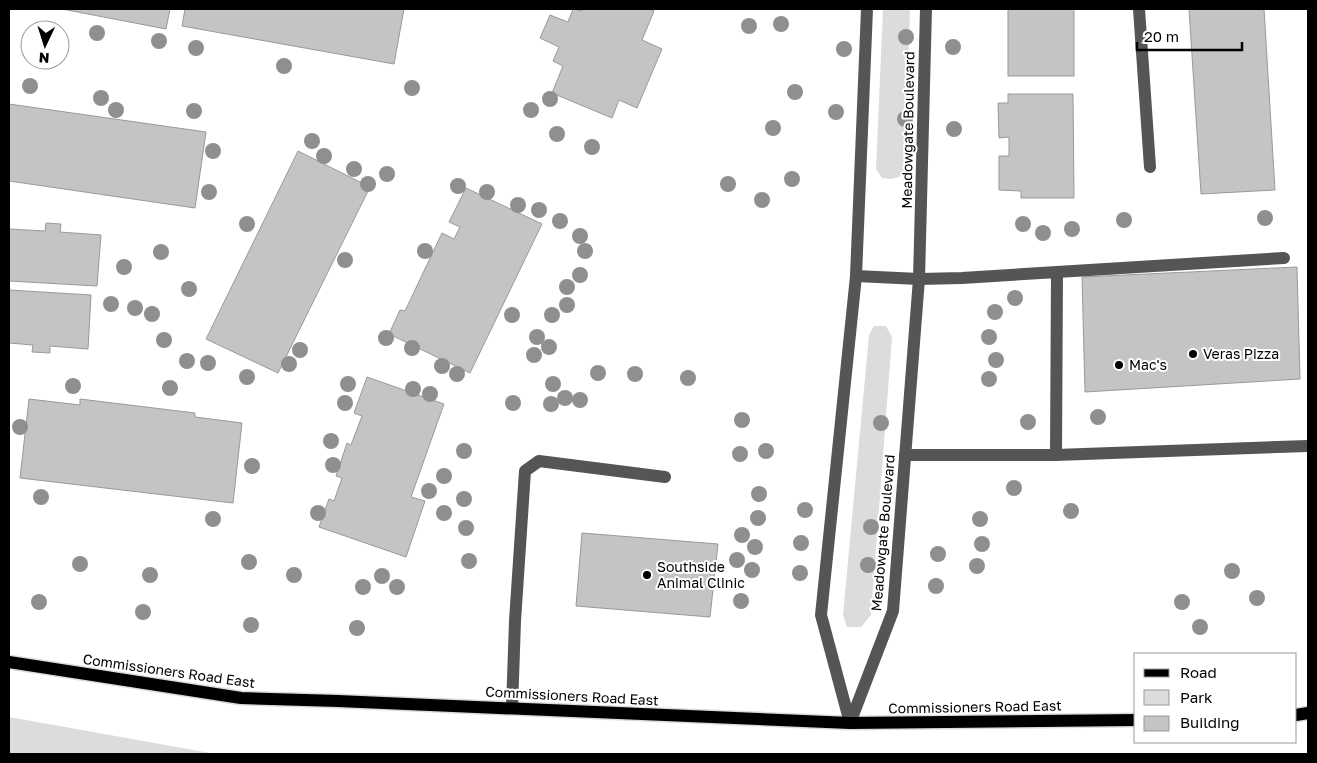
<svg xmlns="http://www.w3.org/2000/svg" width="1317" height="763" font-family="'Golos Text',sans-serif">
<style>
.green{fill:#dcdcdc}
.building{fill:#c4c4c4;stroke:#999}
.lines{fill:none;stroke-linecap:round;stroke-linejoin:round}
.major-casing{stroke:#dbdbdb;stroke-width:15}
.minor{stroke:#555;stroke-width:12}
.major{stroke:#000;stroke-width:12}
.tree{fill:#8f8f8f}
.poi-dot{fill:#000;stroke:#fff;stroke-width:2}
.labels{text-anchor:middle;stroke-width:4;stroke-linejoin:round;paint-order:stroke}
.street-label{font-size:14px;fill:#000;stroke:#fff}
.poi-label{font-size:14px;fill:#000;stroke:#fff;text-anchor:start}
</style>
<rect width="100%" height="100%" fill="#fff"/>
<g class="green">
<polygon points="883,9 910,9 905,170 899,177 891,179 882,178 876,169"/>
<polygon points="874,326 886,326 892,337 871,615 861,627 847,627 843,615 869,335"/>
<polygon points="9,717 216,754 9,754"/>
</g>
<g class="building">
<polygon points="62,9 170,9 166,29"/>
<polygon points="185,9 404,9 394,64 182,26"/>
<polygon points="573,9 582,11 583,9 649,9 654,11 642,40 662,49 637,108 619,100 612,118 552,93 563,66 553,61 559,47 540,38 550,15 568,22"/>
<rect x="1008" y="9" width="66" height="67"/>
<polygon points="1189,9 1264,9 1275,190 1201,194"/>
<polygon points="1008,94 1073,94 1074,198 1021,198 1021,191 999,190 999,156 1009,156 1009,137 999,138 998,103 1008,103"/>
<polygon points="9,104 206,132 195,208 9,181"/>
<polygon points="298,151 370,187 278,373 206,339"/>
<polygon points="466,188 542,224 470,373 389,334 400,310 405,311 442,233 454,239 460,227 449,222"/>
<polygon points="46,223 61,224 60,232 101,235 97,286 9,281 9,229 45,231"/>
<polygon points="1297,267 1300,379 1085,392 1082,277"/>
<polygon points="9,290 91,295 88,349 50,346 50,353 32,352 33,345 9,343"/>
<polygon points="367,377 444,404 411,497 425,501 406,557 319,527 329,499 334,501 342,478 336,476 347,443 351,445 362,416 354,413"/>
<polygon points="29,399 80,405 80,399 195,413 195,417 242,423 233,503 20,478"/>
<polygon points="582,533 718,544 710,617 576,606"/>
</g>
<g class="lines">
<defs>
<g id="major">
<polyline points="9,662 241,698 338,701 850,723 1136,720"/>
<polyline points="1296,715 1308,713"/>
</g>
</defs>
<use href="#major" class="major-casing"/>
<g class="minor">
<polyline points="1139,9 1150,167"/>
<polyline points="1057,272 1284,258"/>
<polyline points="856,276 919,279 962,278 1057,272 1056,455"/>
<polyline points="905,455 1056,455 1308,446"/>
<polyline points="512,708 515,621 525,471 539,461 665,477"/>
<polyline points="850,723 893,611 919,279 926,9"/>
<polyline points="850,723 821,615 856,276 867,9"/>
</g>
<use href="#major" class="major"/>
</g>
<g class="tree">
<circle cx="781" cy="24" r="8"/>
<circle cx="749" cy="26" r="8"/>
<circle cx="97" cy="33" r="8"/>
<circle cx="906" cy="37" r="8"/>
<circle cx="159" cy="41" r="8"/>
<circle cx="953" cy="47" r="8"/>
<circle cx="196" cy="48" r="8"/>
<circle cx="844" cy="49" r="8"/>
<circle cx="284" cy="66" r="8"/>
<circle cx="30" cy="86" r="8"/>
<circle cx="412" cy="88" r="8"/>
<circle cx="795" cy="92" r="8"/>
<circle cx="101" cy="98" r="8"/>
<circle cx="550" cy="99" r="8"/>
<circle cx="116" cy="110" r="8"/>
<circle cx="531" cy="110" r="8"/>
<circle cx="194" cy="111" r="8"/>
<circle cx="836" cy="112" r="8"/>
<circle cx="905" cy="119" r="8"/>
<circle cx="773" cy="128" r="8"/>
<circle cx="954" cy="129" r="8"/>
<circle cx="557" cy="134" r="8"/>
<circle cx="312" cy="141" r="8"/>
<circle cx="592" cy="147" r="8"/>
<circle cx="213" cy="151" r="8"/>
<circle cx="324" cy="156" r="8"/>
<circle cx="354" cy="169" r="8"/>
<circle cx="387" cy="174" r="8"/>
<circle cx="792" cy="179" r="8"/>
<circle cx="368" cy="184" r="8"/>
<circle cx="728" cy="184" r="8"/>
<circle cx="458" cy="186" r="8"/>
<circle cx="209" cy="192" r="8"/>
<circle cx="487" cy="192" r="8"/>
<circle cx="762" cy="200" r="8"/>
<circle cx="518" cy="205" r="8"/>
<circle cx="539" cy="210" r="8"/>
<circle cx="1265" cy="218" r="8"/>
<circle cx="1124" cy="220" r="8"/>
<circle cx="560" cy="221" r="8"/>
<circle cx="247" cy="224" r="8"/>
<circle cx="1023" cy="224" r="8"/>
<circle cx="1072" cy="229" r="8"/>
<circle cx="1043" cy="233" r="8"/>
<circle cx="580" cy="236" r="8"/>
<circle cx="425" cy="251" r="8"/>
<circle cx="585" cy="251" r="8"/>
<circle cx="161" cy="252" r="8"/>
<circle cx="345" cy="260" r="8"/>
<circle cx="124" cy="267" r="8"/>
<circle cx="580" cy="275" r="8"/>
<circle cx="567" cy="287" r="8"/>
<circle cx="189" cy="289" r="8"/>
<circle cx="1015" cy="298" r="8"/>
<circle cx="111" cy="304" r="8"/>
<circle cx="567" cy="305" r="8"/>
<circle cx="135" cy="308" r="8"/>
<circle cx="995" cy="312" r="8"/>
<circle cx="152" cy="314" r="8"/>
<circle cx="512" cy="315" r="8"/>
<circle cx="552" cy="315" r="8"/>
<circle cx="537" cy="337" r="8"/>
<circle cx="989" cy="337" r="8"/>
<circle cx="386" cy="338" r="8"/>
<circle cx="164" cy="340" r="8"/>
<circle cx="549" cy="347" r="8"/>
<circle cx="412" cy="348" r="8"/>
<circle cx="300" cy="350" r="8"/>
<circle cx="534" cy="355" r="8"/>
<circle cx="996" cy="360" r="8"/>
<circle cx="187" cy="361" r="8"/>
<circle cx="208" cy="363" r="8"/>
<circle cx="289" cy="364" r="8"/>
<circle cx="442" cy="366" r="8"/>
<circle cx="598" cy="373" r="8"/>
<circle cx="457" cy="374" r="8"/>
<circle cx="635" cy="374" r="8"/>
<circle cx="247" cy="377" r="8"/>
<circle cx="688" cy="378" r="8"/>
<circle cx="989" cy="379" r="8"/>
<circle cx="348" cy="384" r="8"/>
<circle cx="553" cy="384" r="8"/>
<circle cx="73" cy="386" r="8"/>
<circle cx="170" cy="388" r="8"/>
<circle cx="413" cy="389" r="8"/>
<circle cx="430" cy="394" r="8"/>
<circle cx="565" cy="398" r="8"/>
<circle cx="580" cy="400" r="8"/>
<circle cx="345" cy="403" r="8"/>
<circle cx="513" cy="403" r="8"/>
<circle cx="551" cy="404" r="8"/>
<circle cx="1098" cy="417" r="8"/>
<circle cx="742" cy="420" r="8"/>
<circle cx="1028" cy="422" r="8"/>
<circle cx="881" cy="423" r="8"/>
<circle cx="20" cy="427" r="8"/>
<circle cx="331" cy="441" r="8"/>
<circle cx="464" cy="451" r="8"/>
<circle cx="766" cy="451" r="8"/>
<circle cx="740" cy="454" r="8"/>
<circle cx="333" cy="465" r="8"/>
<circle cx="252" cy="466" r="8"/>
<circle cx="444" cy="476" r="8"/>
<circle cx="1014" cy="488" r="8"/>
<circle cx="429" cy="491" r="8"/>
<circle cx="759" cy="494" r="8"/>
<circle cx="41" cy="497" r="8"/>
<circle cx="464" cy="499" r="8"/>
<circle cx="805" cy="510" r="8"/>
<circle cx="1071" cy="511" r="8"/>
<circle cx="318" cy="513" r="8"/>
<circle cx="444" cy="513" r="8"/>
<circle cx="758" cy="518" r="8"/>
<circle cx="213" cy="519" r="8"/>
<circle cx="980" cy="519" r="8"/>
<circle cx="871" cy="527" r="8"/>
<circle cx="466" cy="528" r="8"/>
<circle cx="742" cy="535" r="8"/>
<circle cx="801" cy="543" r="8"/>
<circle cx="982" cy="544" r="8"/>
<circle cx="755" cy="547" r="8"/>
<circle cx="938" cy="554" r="8"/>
<circle cx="737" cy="560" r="8"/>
<circle cx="469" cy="561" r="8"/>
<circle cx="249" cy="562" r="8"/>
<circle cx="80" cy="564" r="8"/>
<circle cx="868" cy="565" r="8"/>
<circle cx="977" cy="566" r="8"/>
<circle cx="752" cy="570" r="8"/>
<circle cx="1232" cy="571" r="8"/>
<circle cx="800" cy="573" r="8"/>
<circle cx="150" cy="575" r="8"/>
<circle cx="294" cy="575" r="8"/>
<circle cx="382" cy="576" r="8"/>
<circle cx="936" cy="586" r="8"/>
<circle cx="363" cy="587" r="8"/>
<circle cx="397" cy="587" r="8"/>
<circle cx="1257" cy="598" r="8"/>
<circle cx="741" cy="601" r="8"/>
<circle cx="39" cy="602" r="8"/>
<circle cx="1182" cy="602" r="8"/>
<circle cx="143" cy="612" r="8"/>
<circle cx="251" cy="625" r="8"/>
<circle cx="1200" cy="627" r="8"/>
<circle cx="357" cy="628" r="8"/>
</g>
<g class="poi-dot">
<circle cx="1193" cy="354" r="5"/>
<circle cx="1119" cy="365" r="5"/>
<circle cx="647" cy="575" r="5"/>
</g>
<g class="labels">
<g class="street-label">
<text transform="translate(908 130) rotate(-89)" y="5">Meadowgate Boulevard</text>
<text transform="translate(883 533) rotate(-85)" y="5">Meadowgate Boulevard</text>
<text transform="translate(169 671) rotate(8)" y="5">Commissioners Road East</text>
<text transform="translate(572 696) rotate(3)" y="5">Commissioners Road East</text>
<text transform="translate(975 707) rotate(-1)" y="5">Commissioners Road East</text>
</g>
<g class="poi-label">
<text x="1203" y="359">Veras Pizza</text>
<text x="1129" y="370">Mac's</text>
<text x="657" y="572">Southside<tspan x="657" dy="16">Animal Clinic</tspan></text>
</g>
</g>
<rect width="1317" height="763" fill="none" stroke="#000000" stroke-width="20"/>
<rect x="1134" y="653" width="162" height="90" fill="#ffffff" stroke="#999999"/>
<rect x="1144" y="669" width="25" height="8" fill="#000000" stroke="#999999"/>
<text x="1180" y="678" font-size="15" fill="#000000">Road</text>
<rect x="1144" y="690" width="25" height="15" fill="#dcdcdc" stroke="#999999"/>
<text x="1180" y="703" font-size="15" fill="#000000">Park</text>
<rect x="1144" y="716" width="25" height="15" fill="#c4c4c4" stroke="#999999"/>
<text x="1180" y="728" font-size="15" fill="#000000">Building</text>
<g transform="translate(45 45) rotate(184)"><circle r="24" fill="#ffffff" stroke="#999999"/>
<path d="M0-4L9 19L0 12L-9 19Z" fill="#000000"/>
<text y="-8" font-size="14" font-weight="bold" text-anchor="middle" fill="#000000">N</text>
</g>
<path d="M1137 42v8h105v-8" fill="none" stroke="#000000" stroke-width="2.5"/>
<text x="1144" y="42" font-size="15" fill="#000000" stroke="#ffffff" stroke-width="4" paint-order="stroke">20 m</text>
</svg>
